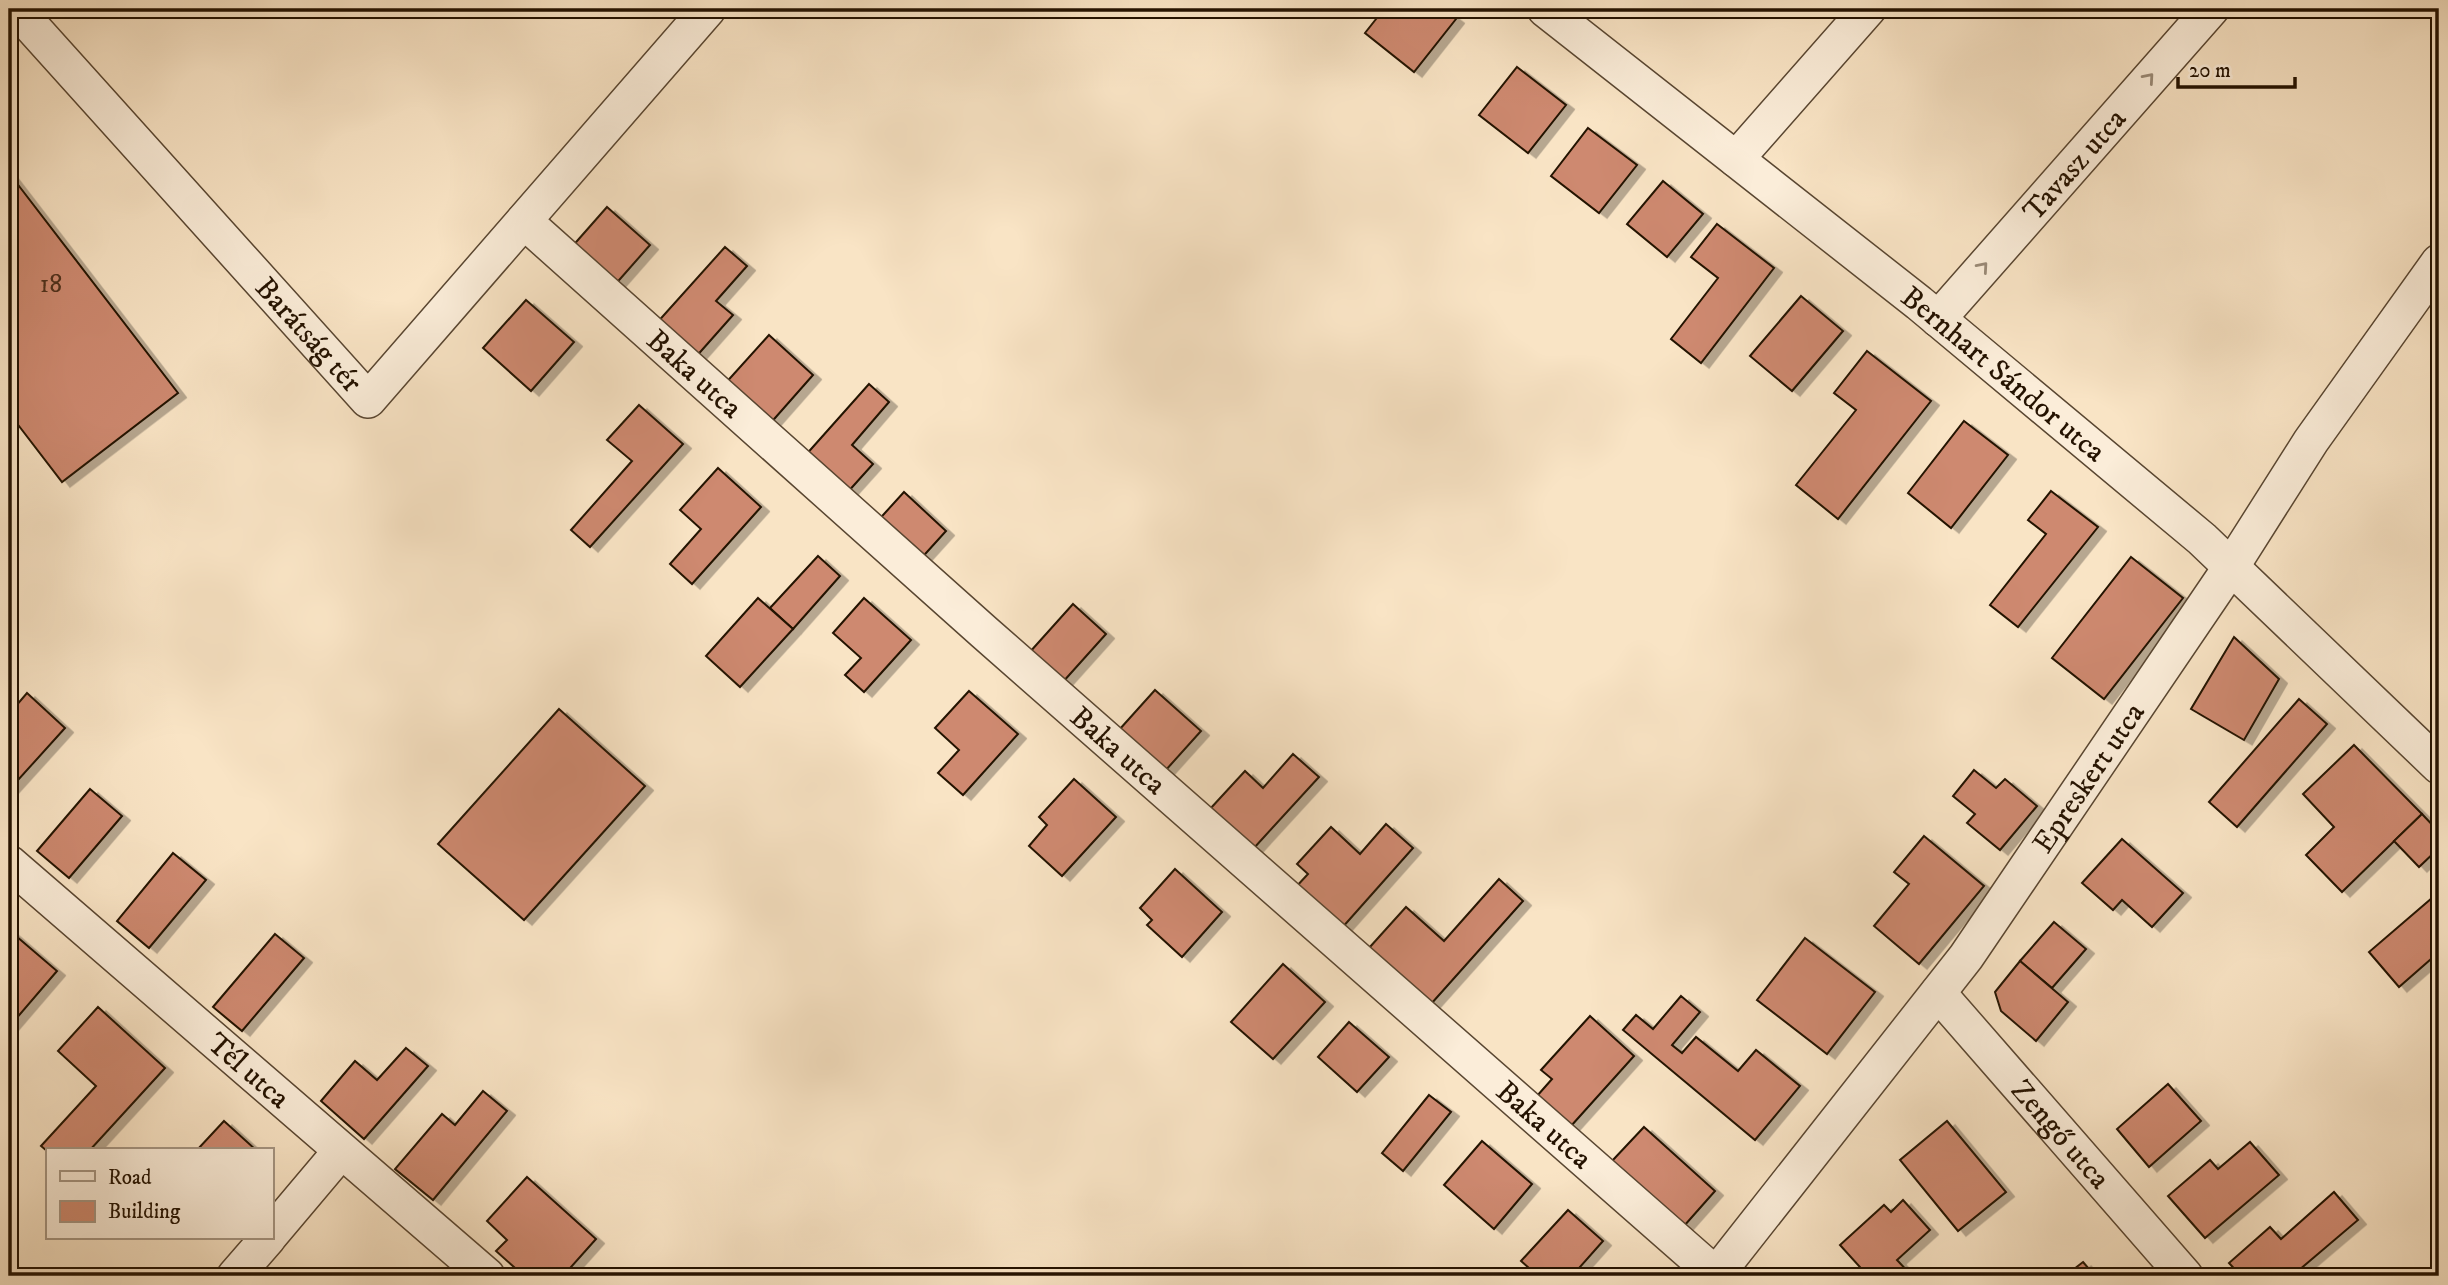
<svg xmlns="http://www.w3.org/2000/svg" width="2448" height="1285" font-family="'IM FELL DW Pica',serif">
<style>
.building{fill:#ce896f;stroke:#241200;stroke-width:2;filter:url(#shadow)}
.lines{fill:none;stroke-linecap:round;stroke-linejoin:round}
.minor-casing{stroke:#594631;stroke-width:38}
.minor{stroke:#fbedd9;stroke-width:35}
.oneway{stroke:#9a8a77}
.labels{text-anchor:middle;stroke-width:6;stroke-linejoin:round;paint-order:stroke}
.number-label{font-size:26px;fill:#4e301c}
.street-label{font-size:30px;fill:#241200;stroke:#fbedd9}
</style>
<defs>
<filter id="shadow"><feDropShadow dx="8" dy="4.5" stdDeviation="0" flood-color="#0004"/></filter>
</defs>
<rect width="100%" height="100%" fill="#f9e4c5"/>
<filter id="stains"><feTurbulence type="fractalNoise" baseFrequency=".00286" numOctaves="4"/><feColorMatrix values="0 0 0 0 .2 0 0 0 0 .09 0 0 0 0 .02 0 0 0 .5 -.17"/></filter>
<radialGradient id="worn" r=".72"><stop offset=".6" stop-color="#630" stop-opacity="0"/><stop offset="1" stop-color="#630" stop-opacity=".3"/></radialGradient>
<g class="building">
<polygon points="1384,9 1443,9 1456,19 1414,72 1365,33"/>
<polygon points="1517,67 1566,105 1528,153 1479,115"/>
<polygon points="1588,128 1637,165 1599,213 1551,176"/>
<polygon points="9,173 178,393 62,482 9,413"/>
<polygon points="1663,181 1703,214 1667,257 1627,224"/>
<polygon points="607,207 650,245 613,287 570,249"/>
<polygon points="1717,224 1774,268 1701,363 1671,339 1718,278 1691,257"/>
<polygon points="725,247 747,266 716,301 733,315 694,359 655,325"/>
<polygon points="1801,296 1843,331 1792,391 1750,356"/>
<polygon points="526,300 574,342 531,391 483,348"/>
<polygon points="769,335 813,375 768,426 723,386"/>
<polygon points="1867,351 1931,401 1838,519 1796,485 1856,410 1834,393"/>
<polygon points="869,384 889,402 852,445 873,464 846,494 804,457"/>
<polygon points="639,405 683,444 590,547 571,530 632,461 607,440"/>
<polygon points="1964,421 2008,455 1951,528 1908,493"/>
<polygon points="718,468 761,507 692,584 670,564 701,529 680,510"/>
<polygon points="2051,491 2098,527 2018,627 1990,605 2046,534 2028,520"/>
<polygon points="904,492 946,531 917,563 874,525"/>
<polygon points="818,556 840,576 793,629 770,608"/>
<polygon points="2131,557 2183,598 2104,699 2052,658"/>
<polygon points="758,598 793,629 740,687 706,656"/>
<polygon points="864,598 911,640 864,692 845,675 861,658 833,633"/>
<polygon points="1073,604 1106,634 1062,683 1029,653"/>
<polygon points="2234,637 2279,679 2244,740 2191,709"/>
<polygon points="1155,690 1201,731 1165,771 1119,730"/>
<polygon points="969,691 1018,734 963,795 938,773 959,750 935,728"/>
<polygon points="27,693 65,728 9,790 9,714"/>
<polygon points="2299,699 2327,724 2237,827 2209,802"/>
<polygon points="559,709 645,786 524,920 438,844"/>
<polygon points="2354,745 2422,814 2342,892 2306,855 2334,827 2303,794"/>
<polygon points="1293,754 1319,777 1254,848 1210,809 1245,771 1263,788"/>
<polygon points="1974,770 1996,788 2005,779 2037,806 2000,850 1967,823 1975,814 1953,796"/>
<polygon points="1074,779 1116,817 1062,876 1029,846 1047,825 1039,817"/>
<polygon points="90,789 122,816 69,878 37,851"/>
<polygon points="2422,814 2439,832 2439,848 2419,867 2394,841"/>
<polygon points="1386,824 1413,848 1341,929 1295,888 1308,874 1297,864 1331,827 1360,854"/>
<polygon points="1924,836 1984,886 1919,964 1874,926 1909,884 1894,872"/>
<polygon points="2122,839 2183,893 2152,927 2122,900 2113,910 2082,883"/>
<polygon points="173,853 206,880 149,948 117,921"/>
<polygon points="1175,869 1222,912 1182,957 1147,925 1152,920 1140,908"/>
<polygon points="1499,879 1523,901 1431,1004 1369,948 1406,907 1444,941"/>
<polygon points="2439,892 2439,952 2399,987 2369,952"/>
<polygon points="2054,922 2086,949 2052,988 2020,961"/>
<polygon points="9,930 57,971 9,1027"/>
<polygon points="275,934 304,958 242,1031 213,1007"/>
<polygon points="1805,938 1875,992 1827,1054 1757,1000"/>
<polygon points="2020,961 2068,1002 2036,1041 2001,1011 1995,992"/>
<polygon points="1283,964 1325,1002 1273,1059 1231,1022"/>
<polygon points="1681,996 1700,1012 1672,1045 1682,1053 1696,1037 1738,1071 1756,1050 1800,1086 1755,1140 1623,1030 1636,1015 1653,1029"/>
<polygon points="98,1007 165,1068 90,1150 47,1151 41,1146 96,1086 58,1051"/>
<polygon points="1590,1016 1634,1056 1571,1126 1537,1096 1552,1079 1541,1070"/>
<polygon points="1349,1022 1389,1057 1357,1092 1318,1057"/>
<polygon points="406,1048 428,1066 364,1139 321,1101 355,1061 377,1080"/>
<polygon points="2168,1084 2201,1121 2149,1167 2117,1129"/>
<polygon points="483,1091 507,1111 433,1200 395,1169 442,1114 455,1125"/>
<polygon points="1429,1095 1451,1112 1403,1171 1382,1153"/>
<polygon points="224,1121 256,1150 197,1150"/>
<polygon points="1947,1121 2006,1192 1958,1231 1900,1160"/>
<polygon points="1644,1127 1715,1191 1684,1226 1612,1161"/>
<polygon points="1482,1141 1532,1184 1494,1229 1444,1185"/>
<polygon points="2250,1142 2279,1175 2205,1238 2168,1196 2210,1160 2218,1169"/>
<polygon points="527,1177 596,1239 563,1276 524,1276 496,1251 507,1240 487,1221"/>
<polygon points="2334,1192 2358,1220 2292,1276 2241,1276 2229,1263 2270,1227 2281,1239"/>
<polygon points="1903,1200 1930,1230 1897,1260 1912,1276 1868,1276 1840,1245 1884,1205 1891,1212"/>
<polygon points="1568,1210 1603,1241 1572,1276 1538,1276 1521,1261"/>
<polygon points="2083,1262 2095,1276 2065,1276"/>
<polygon points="1627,1270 1634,1276 1621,1276"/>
</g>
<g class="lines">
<defs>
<g id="minor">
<path id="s1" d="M16 9 368 400 708 9"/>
<path id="s2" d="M1545 9 1919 303 2202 539 2439 766"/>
<polyline points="1736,159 1868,9"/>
<path id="s3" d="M524 221 984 632 1716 1275"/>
<path id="s4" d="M1938 319 2211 9"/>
<path id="s5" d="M9 863 487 1276"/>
<path id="s6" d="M1938 993 2185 1276"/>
<polyline points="271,1234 341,1151"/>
<polyline points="235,1276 268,1238"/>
<path id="s7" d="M1715 1276 1966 957 2231 567 2311 441 2439 262"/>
</g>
</defs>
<use href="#minor" class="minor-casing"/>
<use href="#minor" class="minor"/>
</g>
<defs><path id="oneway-chevron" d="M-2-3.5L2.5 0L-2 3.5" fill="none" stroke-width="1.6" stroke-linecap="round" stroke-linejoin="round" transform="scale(1.75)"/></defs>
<g class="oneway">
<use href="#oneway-chevron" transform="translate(2149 78) rotate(-49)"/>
<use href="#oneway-chevron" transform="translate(1983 267) rotate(-49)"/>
</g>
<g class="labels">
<g class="number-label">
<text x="51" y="292">18</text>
</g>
<g class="street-label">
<text dy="10" stroke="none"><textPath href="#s4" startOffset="206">Tavasz utca</textPath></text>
<text dy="10" stroke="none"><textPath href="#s1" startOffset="438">Barátság tér</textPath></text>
<text dy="10" stroke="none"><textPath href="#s3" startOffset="229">Baka utca</textPath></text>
<text dy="10" stroke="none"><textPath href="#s2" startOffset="586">Bernhart Sándor utca</textPath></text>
<text dy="10" stroke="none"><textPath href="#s3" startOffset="796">Baka utca</textPath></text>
<text dy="10" stroke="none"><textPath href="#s7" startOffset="623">Epreskert utca</textPath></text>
<text dy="10" stroke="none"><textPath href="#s5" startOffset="317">Tél utca</textPath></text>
<text dy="10" stroke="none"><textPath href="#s3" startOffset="1363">Baka utca</textPath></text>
<text dy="10" stroke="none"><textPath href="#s6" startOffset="187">Zengő utca</textPath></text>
</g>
</g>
<rect width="2448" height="1285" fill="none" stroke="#f9e4c5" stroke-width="35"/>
<rect x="10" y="10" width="2427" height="1264" fill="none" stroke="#241200" stroke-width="3.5"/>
<rect x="18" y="18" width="2413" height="1250" fill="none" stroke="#241200" stroke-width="2"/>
<rect x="46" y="1148" width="228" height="91" fill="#fbedd9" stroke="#a59582" stroke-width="2"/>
<rect x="60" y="1171" width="35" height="10" fill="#fbedd9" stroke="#a59582" stroke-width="2"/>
<text x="108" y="1184" font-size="21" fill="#241200">Road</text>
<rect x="60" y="1201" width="35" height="21" fill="#ce896f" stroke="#a59582" stroke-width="2"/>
<text x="108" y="1218" font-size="21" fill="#241200">Building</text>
<path d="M2178 77v10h117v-10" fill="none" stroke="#241200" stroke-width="3.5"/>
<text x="2189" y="77" font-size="21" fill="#241200" stroke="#fbedd9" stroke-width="5" paint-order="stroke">20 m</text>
<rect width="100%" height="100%" filter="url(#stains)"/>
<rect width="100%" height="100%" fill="url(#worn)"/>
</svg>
